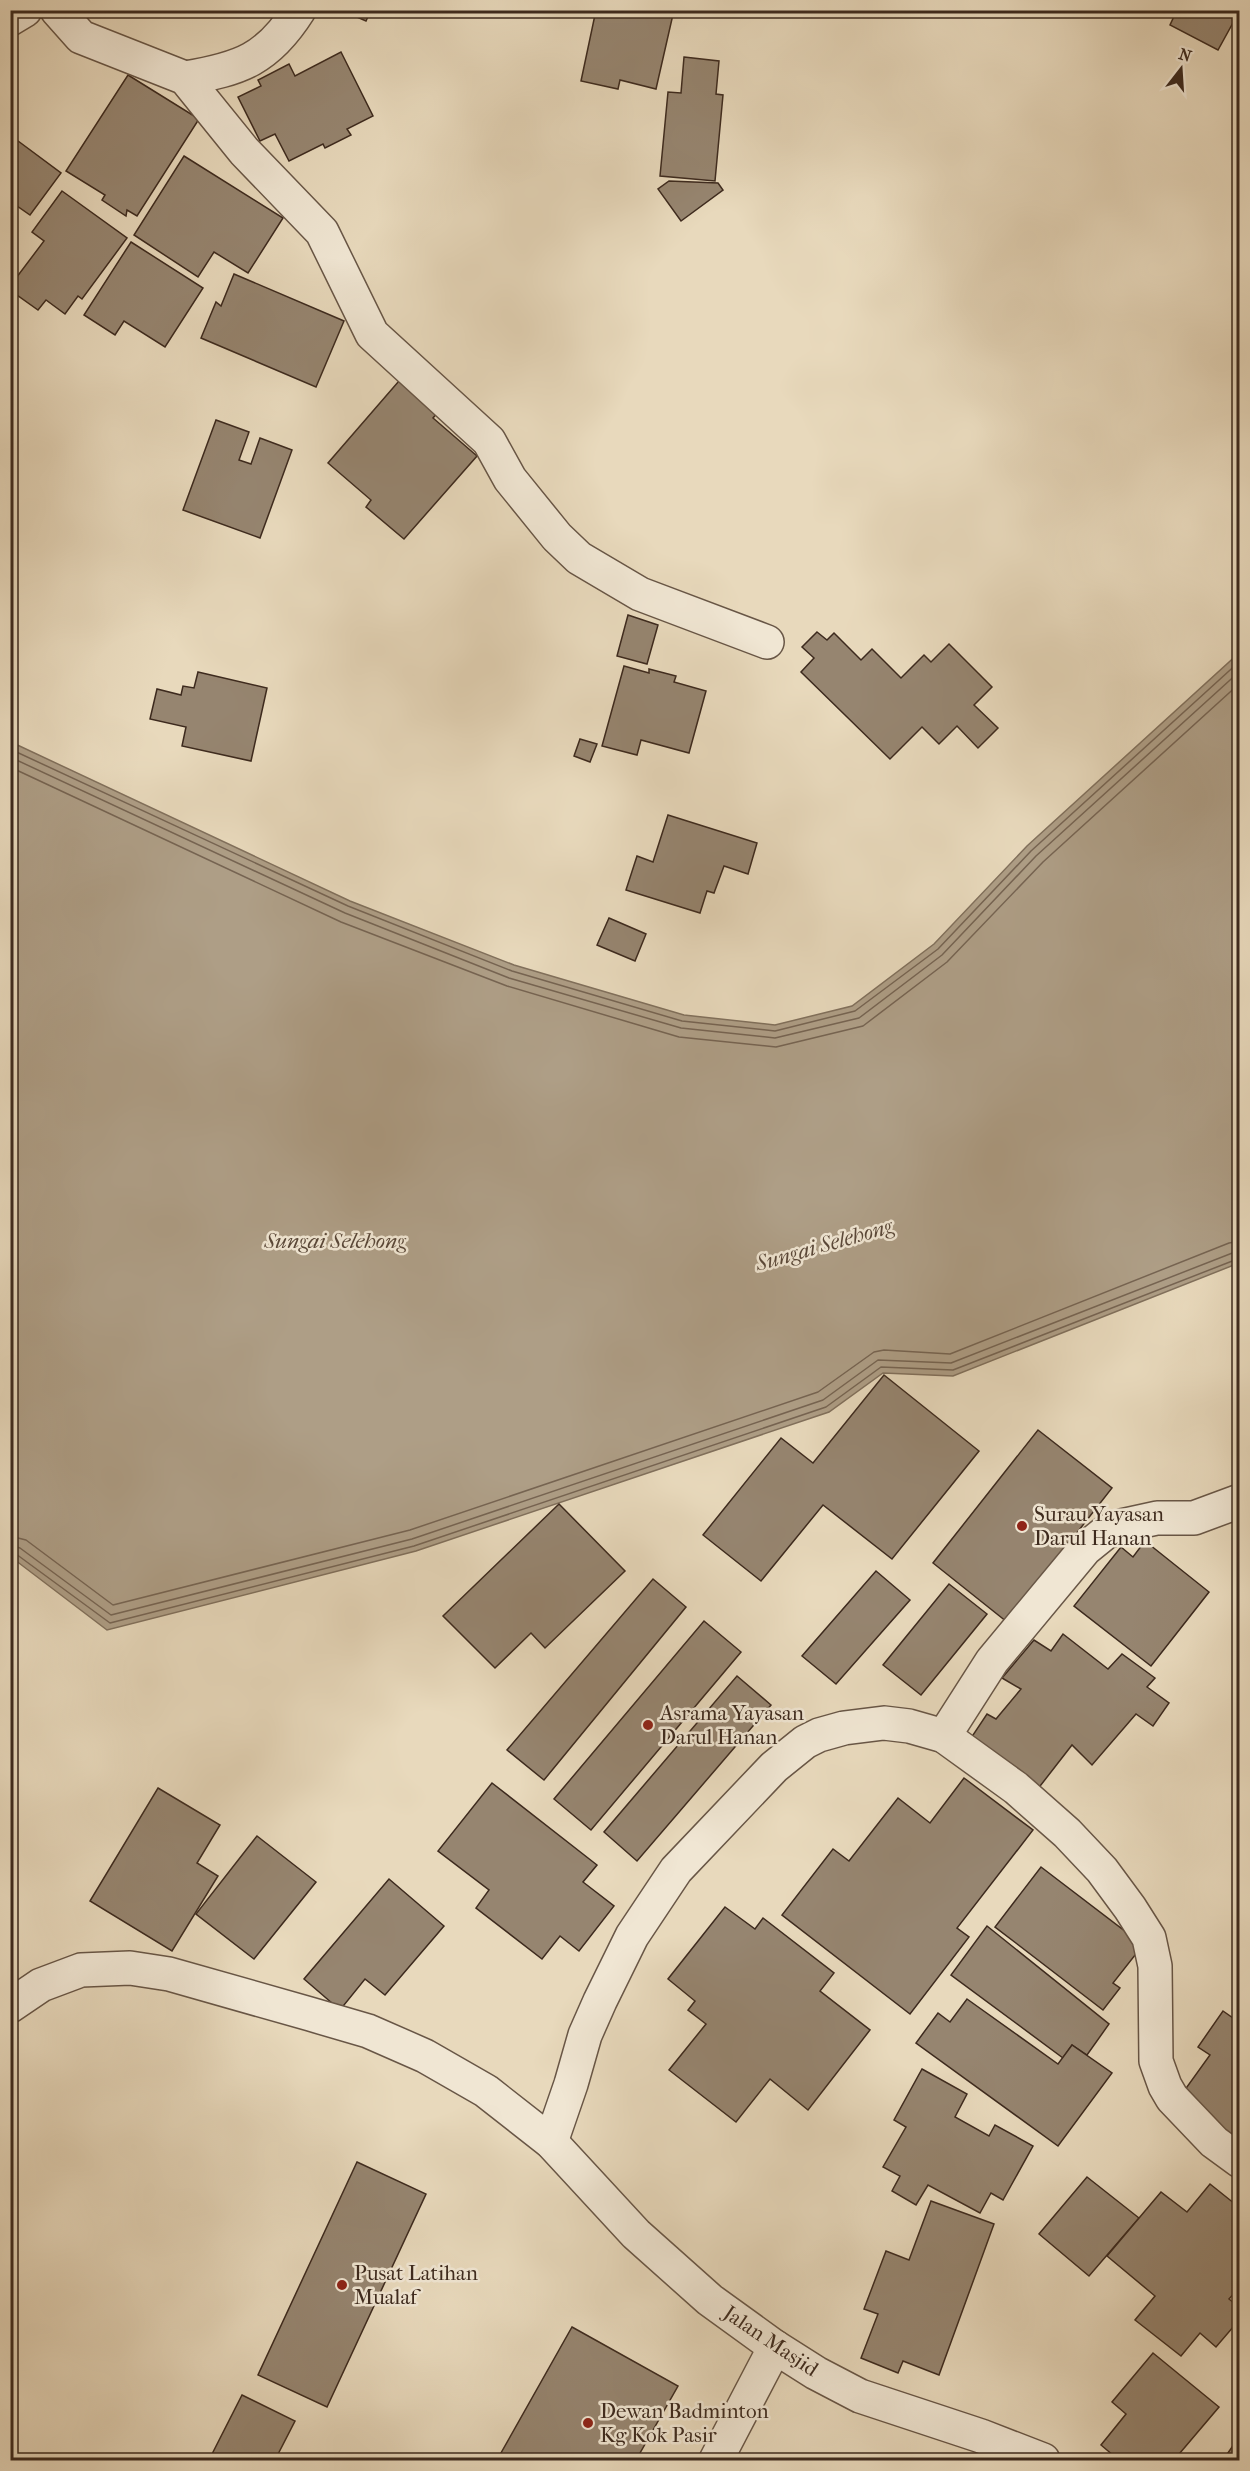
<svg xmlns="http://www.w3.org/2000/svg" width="1250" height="2471" font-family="'IM FELL French Canon',serif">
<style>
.water{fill:#ae9e86;stroke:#81705c;stroke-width:1.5}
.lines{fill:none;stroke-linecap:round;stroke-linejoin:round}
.shore{stroke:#766452;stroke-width:1.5}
.building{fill:#968570;stroke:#3d2a1e;stroke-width:1.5}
.minor-casing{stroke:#685646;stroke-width:36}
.minor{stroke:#f0e6d3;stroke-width:33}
.poi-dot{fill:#8f2418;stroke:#f0e6d3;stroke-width:2}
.labels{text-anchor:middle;stroke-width:5;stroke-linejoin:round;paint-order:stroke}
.poi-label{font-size:21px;fill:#3d2a1e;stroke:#f0e6d3;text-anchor:start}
.street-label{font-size:21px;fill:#3d2a1e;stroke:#f0e6d3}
.water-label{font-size:22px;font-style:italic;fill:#594738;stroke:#f0e6d3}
</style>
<rect width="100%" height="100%" fill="#e8d9bc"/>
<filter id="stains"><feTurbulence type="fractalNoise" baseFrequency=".00333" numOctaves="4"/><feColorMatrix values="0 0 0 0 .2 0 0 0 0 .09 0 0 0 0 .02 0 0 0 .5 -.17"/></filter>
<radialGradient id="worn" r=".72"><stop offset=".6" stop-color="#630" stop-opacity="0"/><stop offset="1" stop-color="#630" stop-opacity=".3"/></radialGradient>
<polygon class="water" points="1239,653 1239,1263 953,1376 883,1373 829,1412 416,1551 107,1630 11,1557 11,742 350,901 514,965 684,1015 775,1025 852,1006 934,944 1027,846"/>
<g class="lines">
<g class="shore">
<polyline points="10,749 348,906 512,971 682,1021 775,1031 855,1011 938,949 1031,851 1240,661"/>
<polyline points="10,757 345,913 509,978 681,1028 775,1038 859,1018 942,955 1036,856 1240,671"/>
<polyline points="10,767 341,922 507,986 679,1037 776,1047 863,1026 947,962 1043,862 1240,683"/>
<polyline points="10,1536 26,1540 113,1605 410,1530 818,1392 874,1352 884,1350 950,1354 1229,1243 1240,1241"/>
<polyline points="10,1545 20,1548 111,1615 412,1539 823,1400 878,1360 951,1363 1240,1250"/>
<polyline points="10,1553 16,1554 110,1623 414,1546 826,1407 881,1367 953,1370 1240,1258"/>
</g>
</g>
<g class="building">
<polygon points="341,10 371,10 366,21"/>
<polygon points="596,10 674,10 656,89 620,80 618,89 581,81"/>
<polygon points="1177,10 1240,10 1240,24 1234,21 1218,50 1170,25"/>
<polygon points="341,52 373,116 347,129 351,135 325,148 323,144 289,161 275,134 260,141 238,97 261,86 258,80 289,64 295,76"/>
<polygon points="684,57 719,61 716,94 723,95 715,181 660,176 668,92 681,93"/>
<polygon points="128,75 199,119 137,216 127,210 126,216 102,200 105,195 66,171"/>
<polygon points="10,135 61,173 30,215 10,201"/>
<polygon points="184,156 283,218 248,273 214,252 198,277 134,235"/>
<polygon points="669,181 718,183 723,190 681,221 658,189"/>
<polygon points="62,191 127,238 82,299 78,296 65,314 46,300 38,310 10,290 10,286 44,241 32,232"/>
<polygon points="131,242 203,288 165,347 124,321 115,335 84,315"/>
<polygon points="234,274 344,321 316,387 201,338 216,302 221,306"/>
<polygon points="405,374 443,406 433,418 477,456 404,539 366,507 371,500 328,463"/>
<polygon points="216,420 249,432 239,460 251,464 260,438 292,450 260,538 183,510"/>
<polygon points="628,615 658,625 647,664 617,656"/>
<polygon points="817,632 827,640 834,633 861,660 872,649 901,678 924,655 931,662 949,644 992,687 974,705 998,728 978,748 957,726 939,744 922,727 890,759 801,672 814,658 802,647"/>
<polygon points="624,666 649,673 649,669 676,676 674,682 706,691 689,753 641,740 637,755 602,746"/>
<polygon points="198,672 267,688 251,761 182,746 186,727 150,719 157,689 181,695 183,686 194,688"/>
<polygon points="580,739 597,744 590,762 574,756"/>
<polygon points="668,815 757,843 748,874 724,866 714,893 707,891 700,913 626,890 637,856 653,862"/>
<polygon points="609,918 646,934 635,961 597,945"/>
<polygon points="884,1375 979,1451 892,1559 823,1505 761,1581 703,1535 781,1438 813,1463"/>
<polygon points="1038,1430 1112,1488 1007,1622 933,1563"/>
<polygon points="559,1504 625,1571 545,1648 531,1633 495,1668 443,1616"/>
<polygon points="1145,1541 1209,1592 1151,1666 1074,1606 1121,1547 1133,1557"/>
<polygon points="876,1571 910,1600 836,1684 802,1656"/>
<polygon points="653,1579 686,1607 544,1780 507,1750"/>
<polygon points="949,1584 987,1614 921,1695 883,1665"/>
<polygon points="704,1621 741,1652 591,1830 554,1799"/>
<polygon points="1063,1634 1108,1669 1122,1654 1155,1678 1147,1687 1169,1703 1153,1726 1136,1714 1092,1765 1072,1745 1037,1790 971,1738 987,1714 996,1719 1021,1689 1002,1678 1034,1640 1051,1651"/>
<polygon points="737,1676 771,1705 637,1861 604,1832"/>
<polygon points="964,1778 1033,1830 957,1928 969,1937 910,2014 782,1915 833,1849 849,1861 898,1798 930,1823"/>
<polygon points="492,1783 597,1865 583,1882 614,1906 579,1951 560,1936 542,1959 476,1908 489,1890 438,1851"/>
<polygon points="158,1788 220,1825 197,1863 218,1876 172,1951 90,1901"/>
<polygon points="257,1836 316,1882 254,1959 196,1914"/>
<polygon points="1041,1867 1143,1945 1113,1983 1120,1988 1103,2010 995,1927"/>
<polygon points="389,1879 444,1926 385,1995 365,1979 340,2010 304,1979"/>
<polygon points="725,1907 755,1929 763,1918 834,1973 820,1991 870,2030 808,2110 770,2079 736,2122 669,2070 706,2024 688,2010 695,2001 668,1979"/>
<polygon points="987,1926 1109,2024 1087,2055 1072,2045 1063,2058 951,1975"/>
<polygon points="967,1999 1058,2064 1072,2045 1112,2073 1058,2146 916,2043 938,2013 950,2022"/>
<polygon points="1223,2011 1240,2023 1240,2136 1237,2139 1179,2098 1210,2055 1198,2047"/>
<polygon points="922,2069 967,2094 955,2117 989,2136 995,2125 1033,2146 1003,2200 991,2193 980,2213 928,2185 916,2205 892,2191 900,2176 883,2167 906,2127 894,2120"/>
<polygon points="357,2162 426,2194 327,2407 258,2375"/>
<polygon points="1087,2177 1139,2218 1089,2276 1039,2234"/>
<polygon points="1210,2184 1240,2208 1240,2239 1237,2242 1240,2243 1240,2287 1229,2299 1240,2308 1240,2319 1216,2347 1200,2333 1181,2356 1135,2320 1155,2296 1107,2256 1161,2192 1187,2212"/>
<polygon points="931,2201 994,2224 939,2375 903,2361 898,2373 861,2358 878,2314 864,2309 886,2251 909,2260"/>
<polygon points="572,2327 678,2386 636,2460 497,2460"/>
<polygon points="1153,2353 1219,2407 1174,2460 1110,2460 1114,2456 1101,2445 1126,2414 1112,2402"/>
<polygon points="242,2395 295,2421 275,2460 209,2460"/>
<polygon points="1240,2437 1240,2460 1223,2460 1239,2437"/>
</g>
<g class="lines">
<defs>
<g id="minor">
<polyline points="57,10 81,37 185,78 244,151 322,232 372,334 489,441 510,479 557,537 579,558 640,594 767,642"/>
<polyline points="10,19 25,10"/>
<path d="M185 78C241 69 268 59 299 10"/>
<polyline points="944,1736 992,1661 1085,1549 1106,1532 1125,1525 1157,1518 1194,1518 1240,1501"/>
<polyline points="10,2006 41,1985 81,1970 130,1968 169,1974 310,2014 368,2031 425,2056 486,2091 551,2142 636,2234 710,2300 775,2347 816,2373 860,2396 981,2436 1043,2460"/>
<polyline points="551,2142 571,2084 585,2035 600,2001 632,1936 676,1870 774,1767 805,1742 819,1735 844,1728 884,1723 909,1726 944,1736 1016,1788 1067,1833 1102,1870 1130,1908 1149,1938 1155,1966 1156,2061 1165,2086 1172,2098 1214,2142 1240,2161"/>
<polyline points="716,2460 775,2347"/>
</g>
</defs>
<use href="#minor" class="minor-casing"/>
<use href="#minor" class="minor"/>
</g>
<g class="poi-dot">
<circle cx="1022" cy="1526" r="6"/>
<circle cx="648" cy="1725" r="6"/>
<circle cx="342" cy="2285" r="6"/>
<circle cx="588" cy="2423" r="6"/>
</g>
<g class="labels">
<g class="poi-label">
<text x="1034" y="1521">Surau Yayasan<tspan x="1034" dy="24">Darul Hanan</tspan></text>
<text x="660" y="1720">Asrama Yayasan<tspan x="660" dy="24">Darul Hanan</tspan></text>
<text x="354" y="2280">Pusat Latihan<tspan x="354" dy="24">Mualaf</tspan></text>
<text x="600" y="2418">Dewan Badminton<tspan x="600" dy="24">Kg Kok Pasir</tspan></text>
</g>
<g class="street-label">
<text transform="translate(771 2341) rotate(34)" y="7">Jalan Masjid</text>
</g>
<g class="water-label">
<text x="335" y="1248">Sungai Selehong</text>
<text transform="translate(824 1244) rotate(-16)" y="8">Sungai Selehong</text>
</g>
</g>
<rect width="1250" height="2471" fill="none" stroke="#e8d9bc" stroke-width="36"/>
<rect x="12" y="12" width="1226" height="2447" fill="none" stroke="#3d2a1e" stroke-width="3"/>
<rect x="18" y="18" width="1214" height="2435" fill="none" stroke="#3d2a1e" stroke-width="1.5"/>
<g transform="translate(1181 69) rotate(17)" stroke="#f0e6d3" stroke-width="4.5" paint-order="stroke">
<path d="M0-4.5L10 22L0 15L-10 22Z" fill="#3d2a1e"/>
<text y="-9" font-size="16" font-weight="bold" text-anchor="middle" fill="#3d2a1e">N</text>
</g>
<rect width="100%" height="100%" filter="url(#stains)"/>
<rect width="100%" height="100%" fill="url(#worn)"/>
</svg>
